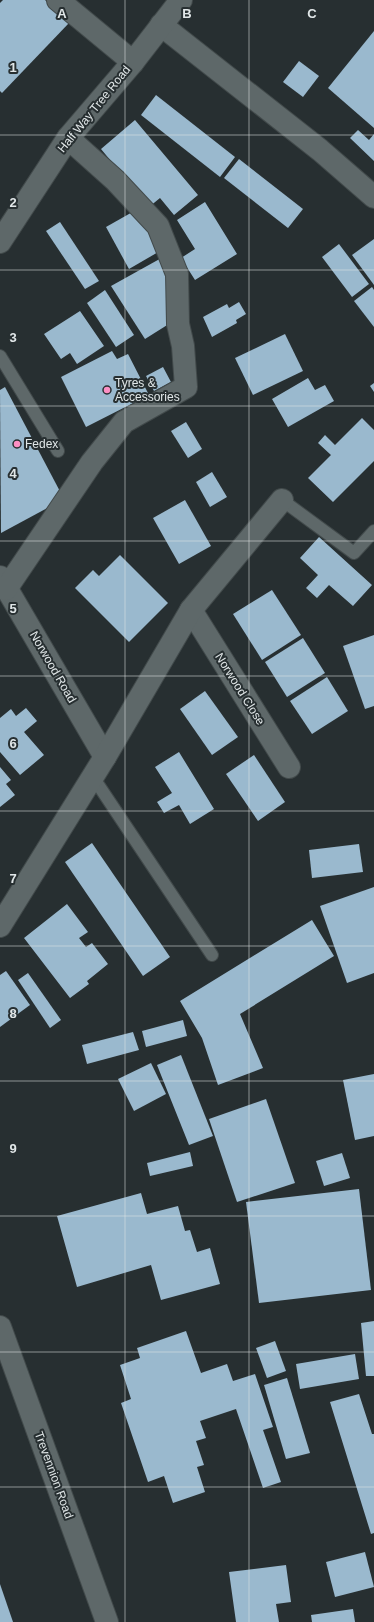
<svg xmlns="http://www.w3.org/2000/svg" width="374" height="1622" font-family="Arial,sans-serif">
<style>
.building{fill:#9ab9ce}
.lines{fill:none;stroke-linecap:round;stroke-linejoin:round}
.lane-casing{stroke:#424a4b;stroke-width:14}
.street-casing{stroke:#424a4b;stroke-width:24}
.secondary-casing{stroke:#424a4b;stroke-width:24}
.lane{stroke:#5e6869;stroke-width:12}
.street{stroke:#5e6869;stroke-width:22}
.secondary{stroke:#5e6869;stroke-width:22}
.grid{fill:none;stroke:#e1e7e8;stroke-width:1;stroke-opacity:0.55}
.poi-dot{fill:#fc8fc3;stroke:#272f31;stroke-width:1.5}
.labels{text-anchor:middle;stroke-width:4;stroke-linejoin:round;paint-order:stroke}
.street-label{font-size:12px;fill:#e1e7e8;stroke:#272f31}
.poi-label{font-size:12px;fill:#e1e7e8;stroke:#272f31;text-anchor:start}
.grid-label{font-size:13px;text-anchor:middle;font-weight:bold;fill:#e1e7e8;stroke:#272f31;stroke-width:4;stroke-linejoin:round;paint-order:stroke}
</style>
<rect width="100%" height="100%" fill="#272f31"/>
<g class="building">
<polygon points="3,0 45,0 69,23 2,93 0,91 0,3"/>
<polygon points="374,31 374,128 328,88"/>
<polygon points="299,61 319,76 303,97 283,82"/>
<polygon points="156,95 235,157 220,177 141,115"/>
<polygon points="135,120 198,195 174,215 160,198 149,207 101,149"/>
<polygon points="358,130 369,140 374,134 374,161 350,138"/>
<polygon points="239,159 303,209 288,228 224,178"/>
<polygon points="205,202 237,254 195,280 181,258 195,249 177,220"/>
<polygon points="136,210 160,251 129,269 106,227"/>
<polygon points="60,222 99,281 85,289 46,231"/>
<polygon points="374,239 374,285 352,255"/>
<polygon points="339,244 369,284 352,297 322,257"/>
<polygon points="165,256 172,322 145,339 111,286"/>
<polygon points="372,287 374,290 374,327 354,301"/>
<polygon points="105,290 134,335 116,347 87,303"/>
<polygon points="239,302 246,314 236,320 237,323 212,337 203,317 227,304 229,308"/>
<polygon points="80,311 104,346 77,364 70,353 61,359 44,334"/>
<polygon points="285,334 303,371 253,395 235,358"/>
<polygon points="112,351 117,359 128,354 149,395 86,427 61,377"/>
<polygon points="163,367 171,382 154,391 146,376"/>
<polygon points="308,378 315,390 325,385 334,401 288,427 272,399"/>
<polygon points="374,383 374,392 370,386"/>
<polygon points="5,387 64,499 1,533 0,390"/>
<polygon points="362,418 374,430 374,461 333,502 308,478 331,455 318,443 325,435 335,445"/>
<polygon points="186,422 202,449 188,458 171,431"/>
<polygon points="212,472 227,497 210,507 196,482"/>
<polygon points="185,500 211,546 179,564 153,518"/>
<polygon points="319,537 372,585 353,606 329,585 317,598 306,588 318,575 300,558"/>
<polygon points="120,555 168,603 129,642 75,588 93,570 99,576"/>
<polygon points="272,590 301,635 262,660 233,614"/>
<polygon points="374,635 374,706 365,709 343,646"/>
<polygon points="303,638 325,673 287,697 265,662"/>
<polygon points="327,677 348,711 312,734 290,701"/>
<polygon points="205,691 238,737 212,755 180,709"/>
<polygon points="26,708 37,721 24,732 44,755 20,775 0,752 0,718 11,709 16,716"/>
<polygon points="179,752 214,809 190,824 179,805 164,813 157,802 172,793 155,767"/>
<polygon points="254,755 285,802 258,821 226,774"/>
<polygon points="0,767 11,780 6,784 15,795 0,807"/>
<polygon points="92,843 170,957 143,976 65,862"/>
<polygon points="359,844 363,872 312,878 309,850"/>
<polygon points="374,887 374,973 347,983 320,906"/>
<polygon points="67,904 88,932 79,938 86,947 92,943 108,964 87,981 89,984 70,998 24,938"/>
<polygon points="312,920 334,956 240,1014 263,1068 218,1085 202,1038 180,1001"/>
<polygon points="6,971 30,1005 0,1027 0,975"/>
<polygon points="28,973 61,1020 50,1028 18,980"/>
<polygon points="183,1020 187,1036 146,1047 142,1031"/>
<polygon points="133,1032 139,1050 87,1064 82,1045"/>
<polygon points="181,1055 213,1136 189,1145 157,1065"/>
<polygon points="151,1063 166,1094 134,1111 118,1079"/>
<polygon points="374,1074 374,1136 355,1140 343,1080"/>
<polygon points="266,1099 295,1183 237,1202 209,1119"/>
<polygon points="190,1152 193,1166 150,1176 147,1163"/>
<polygon points="342,1153 350,1178 324,1186 316,1161"/>
<polygon points="359,1189 371,1290 259,1303 246,1202"/>
<polygon points="141,1193 147,1214 178,1206 185,1231 190,1230 197,1252 210,1248 220,1284 161,1300 151,1265 77,1287 57,1216"/>
<polygon points="374,1321 374,1376 366,1376 361,1323"/>
<polygon points="186,1331 201,1373 227,1364 233,1381 255,1374 273,1427 263,1430 281,1482 263,1488 236,1409 200,1421 206,1438 196,1441 204,1465 197,1467 205,1492 173,1503 164,1476 148,1482 121,1403 131,1399 120,1365 140,1358 137,1348"/>
<polygon points="275,1341 286,1371 267,1378 256,1348"/>
<polygon points="355,1354 359,1379 300,1389 296,1364"/>
<polygon points="287,1378 310,1453 286,1459 264,1385"/>
<polygon points="359,1394 372,1434 374,1434 374,1533 371,1534 330,1402"/>
<polygon points="365,1552 374,1587 335,1597 326,1562"/>
<polygon points="286,1565 291,1602 276,1604 279,1622 236,1622 229,1572"/>
<polygon points="0,1584 13,1622 0,1622"/>
<polygon points="353,1609 355,1622 312,1622 311,1615"/>
</g>
<g class="lines">
<defs>
<g id="lane">
<polyline points="0,356 58,451"/>
<polyline points="282,500 354,553 374,531"/>
<polyline points="93,777 212,955"/>
</g>
<g id="street">
<polyline points="58,0 133,62"/>
<polyline points="161,25 320,150 374,197"/>
<polyline points="0,577 105,757"/>
<polyline points="6,589 92,462 124,422 186,387 183,346 178,324 177,274 158,226 115,180 68,138"/>
<polyline points="191,610 289,767"/>
<polyline points="0,926 105,757 191,610 282,500"/>
<polyline points="0,1327 107,1622"/>
</g>
<polyline id="secondary" points="0,242 68,138 133,62 181,0"/>
</defs>
<use href="#lane" class="lane-casing"/>
<use href="#street" class="street-casing"/>
<use href="#secondary" class="secondary-casing"/>
<use href="#lane" class="lane"/>
<use href="#street" class="street"/>
<use href="#secondary" class="secondary"/>
</g>
<path class="grid" d="M125 0V1622M249 0V1622M0 135H374M0 270H374M0 406H374M0 541H374M0 676H374M0 811H374M0 946H374M0 1081H374M0 1216H374M0 1352H374M0 1487H374"/>
<g class="poi-dot">
<circle cx="107" cy="390" r="4"/>
<circle cx="17" cy="444" r="4"/>
</g>
<g class="labels">
<g class="street-label">
<text transform="translate(94 109) rotate(-51)" y="4">Half Way Tree Road</text>
<text transform="translate(53 667) rotate(60)" y="4">Norwood Road</text>
<text transform="translate(240 689) rotate(58)" y="4">Norwood Close</text>
<text transform="translate(54 1475) rotate(70)" y="4">Trevennion Road</text>
</g>
<g class="poi-label">
<text x="115" y="387">Tyres &amp;<tspan x="115" dy="14">Accessories</tspan></text>
<text x="25" y="448">Fedex</text>
</g>
</g>
<g class="grid-label">
<text x="62" y="18">A</text>
<text x="187" y="18">B</text>
<text x="312" y="18">C</text>
<text x="13" y="72">1</text>
<text x="13" y="207">2</text>
<text x="13" y="342">3</text>
<text x="13" y="478">4</text>
<text x="13" y="613">5</text>
<text x="13" y="748">6</text>
<text x="13" y="883">7</text>
<text x="13" y="1018">8</text>
<text x="13" y="1153">9</text>
</g>
</svg>
